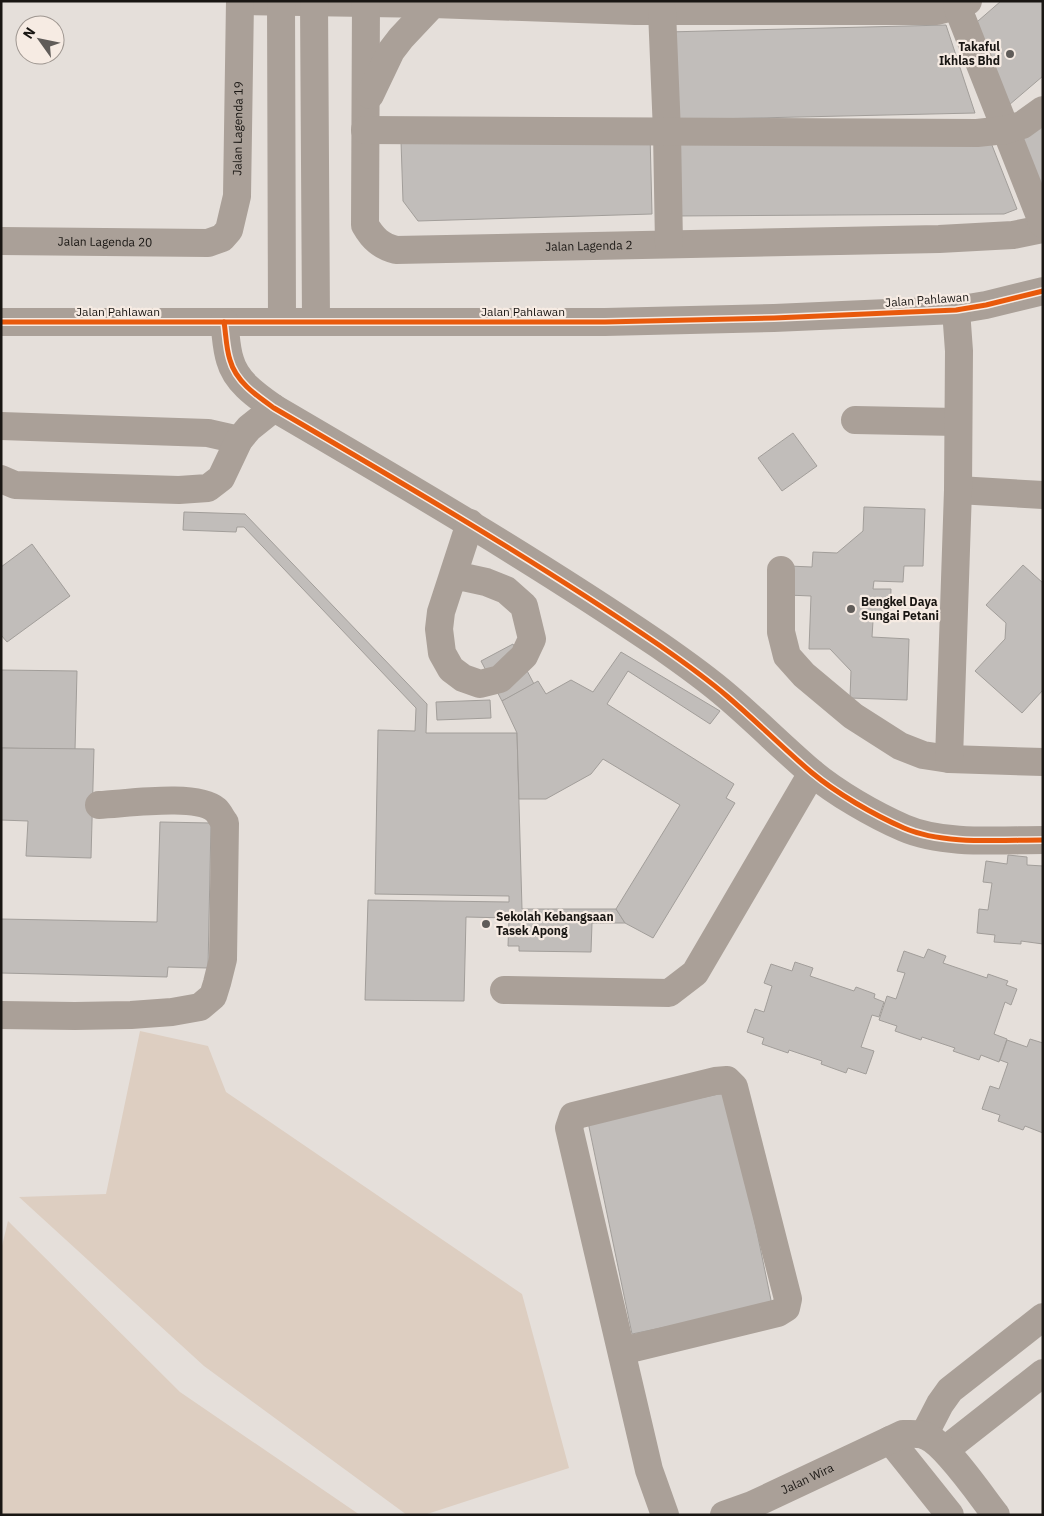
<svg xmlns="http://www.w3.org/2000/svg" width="1044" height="1516" font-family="'IBM Plex Sans',sans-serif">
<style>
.green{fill:#ddcec1}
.building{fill:#c1bdba;stroke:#a29e9a}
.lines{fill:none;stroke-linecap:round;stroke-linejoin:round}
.minor{stroke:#aaa098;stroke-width:28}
.cycleway-casing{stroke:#f6ebe3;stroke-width:8}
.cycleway{stroke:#e8590c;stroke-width:5}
.poi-dot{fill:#605c59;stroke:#f6ebe3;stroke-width:2}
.labels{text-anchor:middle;stroke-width:4.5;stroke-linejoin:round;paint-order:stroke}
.poi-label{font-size:12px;font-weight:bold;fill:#191613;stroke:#f6ebe3;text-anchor:start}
.street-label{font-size:12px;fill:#191613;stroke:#f6ebe3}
</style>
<rect width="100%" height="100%" fill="#e5dfda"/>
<g class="green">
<polygon points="140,1031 208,1046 226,1092 522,1294 569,1468 424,1515 407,1515 204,1366 19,1197 106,1194"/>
<polygon points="8,1221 180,1392 360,1515 1,1515 1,1250"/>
</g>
<g class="building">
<polygon points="1001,1 1043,1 1043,76 1002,111 970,28"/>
<polygon points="946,25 975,113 668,120 667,32"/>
<polygon points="1043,116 1043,209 1015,140"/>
<polygon points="650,134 652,214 418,221 403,201 401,141"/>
<polygon points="988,135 1017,209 1004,214 673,216 673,136"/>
<polygon points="793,433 817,466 782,491 758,458"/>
<polygon points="864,507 925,509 923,566 904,566 903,582 874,581 873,589 891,589 890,622 873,621 872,637 909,639 907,700 850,698 851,671 830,649 809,649 811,596 787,595 789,566 812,567 813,552 837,553 863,531"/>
<polygon points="184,512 245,514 427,704 426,733 517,733 522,909 616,909 625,923 592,923 591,952 519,951 519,946 508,946 509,918 466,917 464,1001 365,1000 368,900 509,902 509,896 375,894 378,730 415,731 416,708 244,527 237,527 236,532 183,530"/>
<polygon points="32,544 70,596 7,642 1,635 1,567"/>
<polygon points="1023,565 1043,583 1043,690 1022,713 975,671 1005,639 1006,623 986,605"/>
<polygon points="513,644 534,684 502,701 481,661"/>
<polygon points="621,652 720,711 710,724 628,671 607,704 734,784 726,798 735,803 653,938 625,923 616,909 680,805 603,759 591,774 546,799 519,799 517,733 502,701 538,681 546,694 571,680 593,692"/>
<polygon points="1,670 77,671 75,750 2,748 1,769"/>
<polygon points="490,700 491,718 437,720 436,702"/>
<polygon points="2,748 94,749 91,858 26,856 28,821 1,820"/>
<polygon points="160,822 211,823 208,968 168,967 167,977 1,973 1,919 157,922"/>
<polygon points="1008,855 1027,857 1027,865 1043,866 1043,944 1021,941 1021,944 994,942 995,935 977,933 979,909 988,910 992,883 983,882 986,861 1007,864"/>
<polygon points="928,949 946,956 943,963 987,978 988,974 1008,981 1006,985 1017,989 1011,1005 1005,1002 994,1034 1007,1039 999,1062 981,1055 979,1060 953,1051 955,1048 922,1037 921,1040 895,1031 897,1026 879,1020 887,996 896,999 905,973 897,971 904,951 924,958"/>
<polygon points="795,962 813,968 810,976 854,991 856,987 875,994 874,998 884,1002 879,1017 872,1015 861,1047 874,1051 866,1074 848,1068 846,1073 821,1064 822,1061 789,1050 788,1053 762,1044 764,1038 747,1032 755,1009 764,1012 772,986 764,983 771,964 792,971"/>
<polygon points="1030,1039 1043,1043 1043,1133 1025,1126 1023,1130 998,1121 1000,1115 982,1109 990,1086 999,1089 1008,1063 1000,1060 1007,1040 1027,1047"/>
<polygon points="728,1092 772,1305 632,1334 588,1122"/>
</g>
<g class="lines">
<g class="minor">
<polyline points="242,1 433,4 635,11 937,11 957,6 968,1"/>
<polyline points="281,1 282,321"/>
<polyline points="314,1 316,321"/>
<path id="s1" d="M366 1 365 225C373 239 381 246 396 250L939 239 1013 235 1043 229"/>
<polyline points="957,6 1043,224"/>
<polyline points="662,11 667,132 669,244"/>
<polyline points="370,95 391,51 401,38 433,4"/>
<polyline points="365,130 977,133 1005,130 1022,125 1043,110"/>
<path id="s2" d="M1 241 208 243 222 238 229 230 237 196 240 1"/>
<polyline points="1,322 605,322 774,318 956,310 986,305 1043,291"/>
<path d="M224 322C226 334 226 348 230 360 236 382 257 396 274 408 404 484 534 560 659 645 682 661 706 678 728 697 756 721 783 748 811 772 836 793 874 815 904 828 943 845 1000 840 1043 840"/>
<polyline points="855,420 957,422"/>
<polyline points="1,426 208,433 239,440"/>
<polyline points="1,479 15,485 179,490 208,488 221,478 239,440 249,428 274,408"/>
<polyline points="958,490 1043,495"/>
<polyline points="781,570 781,632 787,656 804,675 853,716 900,746 923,755 949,759 1043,762"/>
<polyline points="454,575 486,582 506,590 524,606 532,639 524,656 500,679 480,684 463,678 451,669 442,653 439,629 441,612 470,523"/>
<polyline points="949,759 958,490 959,351 956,310"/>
<polyline points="504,990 669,993 695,973 812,773"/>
<path d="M1 1015 75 1016 131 1015 172 1012 200 1007 213 996 217 983 223 959 225 823C222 819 219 813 216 810 196 793 126 804 99 805"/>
<polyline points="622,1351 778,1313 786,1308 788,1299 734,1087 727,1080 715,1081 573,1116 569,1128 649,1470 665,1515"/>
<polyline points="924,1435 940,1404 950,1390 1043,1317"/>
<polyline points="890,1440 950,1515"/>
<polyline points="945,1450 1043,1373"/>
<path id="s3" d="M724 1515 752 1505 903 1434C911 1434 919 1433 926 1436 946 1444 981 1496 996 1515"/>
</g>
<defs>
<g id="cycleway">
<polyline points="1,322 605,322 774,318 956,310 986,305 1043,291"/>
<path d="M224 322C226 334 226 348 230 360 236 382 257 396 274 408 404 484 534 560 659 645 682 661 706 678 728 697 756 721 783 748 811 772 836 793 874 815 904 828 943 845 1000 840 1043 840"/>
</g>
</defs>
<use href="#cycleway" class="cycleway-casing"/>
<use href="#cycleway" class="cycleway"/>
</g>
<g class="poi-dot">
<circle cx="1010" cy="54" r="5"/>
<circle cx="851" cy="609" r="5"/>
<circle cx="486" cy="924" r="5"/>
</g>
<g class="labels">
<g class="poi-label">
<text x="1000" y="51" text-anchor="end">Takaful<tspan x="1000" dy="14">Ikhlas Bhd</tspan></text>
<text x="861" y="606">Bengkel Daya<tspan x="861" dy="14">Sungai Petani</tspan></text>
<text x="496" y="921">Sekolah Kebangsaan<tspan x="496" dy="14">Tasek Apong</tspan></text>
</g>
<g class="street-label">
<text dy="4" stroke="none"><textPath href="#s2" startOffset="335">Jalan Lagenda 19</textPath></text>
<text dy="4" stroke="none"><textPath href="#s2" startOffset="104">Jalan Lagenda 20</textPath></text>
<text dy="4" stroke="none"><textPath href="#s1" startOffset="458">Jalan Lagenda 2</textPath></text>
<text transform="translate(927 300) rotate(-4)" y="4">Jalan Pahlawan</text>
<text x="118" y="316">Jalan Pahlawan</text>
<text x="523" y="316">Jalan Pahlawan</text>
<text dy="4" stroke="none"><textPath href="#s3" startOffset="91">Jalan Wira</textPath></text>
</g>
</g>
<rect width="1044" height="1516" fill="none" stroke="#191613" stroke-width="5"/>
<g transform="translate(40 40) rotate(303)"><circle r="24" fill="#f6ebe3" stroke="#9e9690"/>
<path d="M0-4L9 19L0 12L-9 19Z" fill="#605c59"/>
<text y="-8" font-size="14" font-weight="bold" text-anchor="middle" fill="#191613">N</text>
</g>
</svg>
